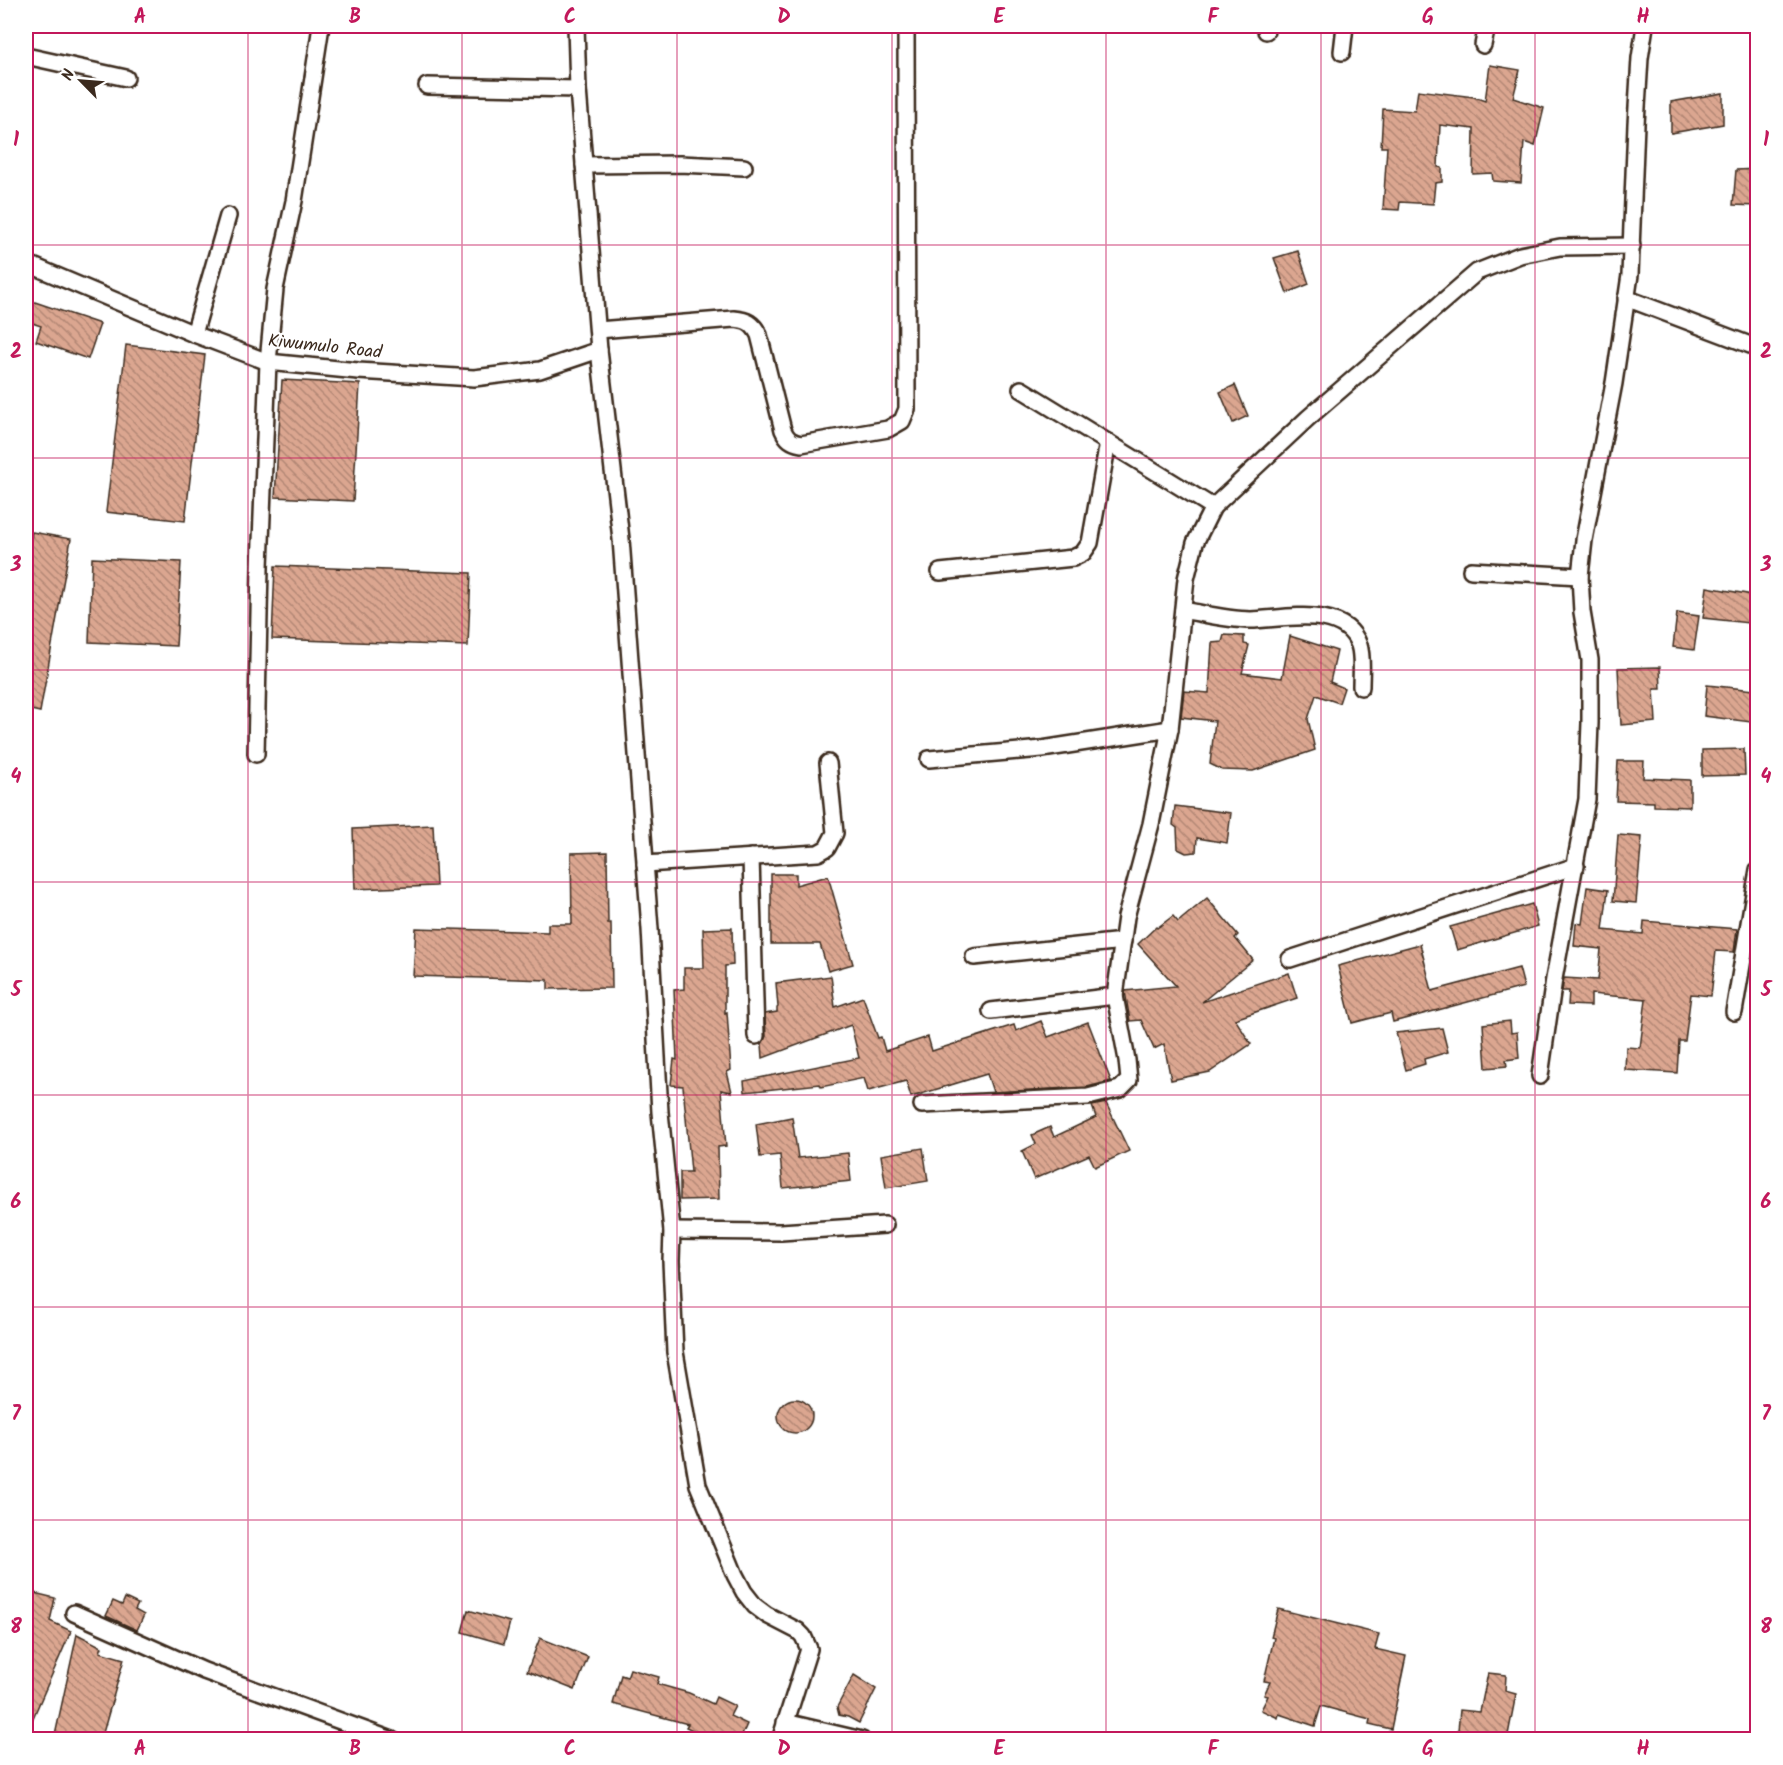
<svg xmlns="http://www.w3.org/2000/svg" width="1783" height="1765" font-family="Kalam,sans-serif">
<style>
.building{fill:url(#building-back-hatch);stroke:#3b2a1e;stroke-width:1.5}
.lines{fill:none;stroke-linecap:round;stroke-linejoin:round}
.street-casing{stroke:#3b2a1e;stroke-width:20}
.street{stroke:#fff;stroke-width:15}
.grid{fill:none;stroke:#c2185b;stroke-width:1.5;stroke-opacity:0.55}
.labels{text-anchor:middle;stroke-width:4.5;stroke-linejoin:round;paint-order:stroke}
.street-label{font-size:18px;fill:#3b2a1e;stroke:#fff}
.neatline{fill:none;stroke:#c2185b;stroke-width:2}
.grid-label{font-size:20px;text-anchor:middle;font-weight:bold;fill:#c2185b}
</style>
<defs>
<pattern id="building-back-hatch" width="6" height="6" patternUnits="userSpaceOnUse" patternTransform="scale(1.5)"><rect width="6" height="6" fill="#dba690"/><path d="M-1 5l2 2M0 0l6 6M5-1l2 2" fill="none" stroke="#b38775"/></pattern>
</defs>
<rect width="100%" height="100%" fill="#fff"/>
<filter id="ink" filterUnits="userSpaceOnUse"><feTurbulence type="fractalNoise" baseFrequency=".0167" numOctaves="2"/><feDisplacementMap in="SourceGraphic" scale="12" xChannelSelector="R" yChannelSelector="G"/><feConvolveMatrix kernelMatrix="1 2 1 2 8 2 1 2 1" color-interpolation-filters="sRGB"/></filter>
<g filter="url(#ink)">
<g class="building">
<polygon points="1490,65 1520,70 1513,98 1544,108 1535,146 1524,142 1521,183 1493,181 1492,173 1473,174 1474,129 1440,125 1438,167 1442,168 1442,182 1435,183 1433,204 1400,202 1399,210 1383,209 1387,147 1381,147 1383,109 1415,111 1418,90 1474,97 1485,101"/>
<polygon points="1723,93 1723,124 1671,133 1671,102"/>
<polygon points="1758,169 1758,206 1733,205 1736,170"/>
<polygon points="1298,251 1309,284 1287,293 1274,258"/>
<polygon points="26,299 100,324 88,359 36,341 41,326 26,321"/>
<polygon points="126,345 205,355 185,521 106,512"/>
<polygon points="282,380 360,384 353,501 275,497"/>
<polygon points="1235,385 1248,416 1233,423 1220,392"/>
<polygon points="32,532 71,539 40,712 26,709 26,549 29,550"/>
<polygon points="92,558 181,562 176,646 89,642"/>
<polygon points="275,566 471,573 468,646 272,639"/>
<polygon points="1707,587 1758,596 1758,624 1703,618"/>
<polygon points="1677,613 1699,616 1694,650 1673,647"/>
<polygon points="1224,635 1244,636 1244,644 1249,645 1242,673 1282,678 1290,636 1337,651 1330,682 1344,688 1339,703 1316,695 1308,719 1315,750 1253,771 1222,770 1210,764 1215,721 1181,717 1184,691 1209,693 1212,643 1222,642"/>
<polygon points="1660,667 1661,689 1654,689 1656,722 1621,725 1618,668"/>
<polygon points="1707,685 1754,690 1751,722 1704,716"/>
<polygon points="1744,749 1745,775 1702,776 1702,750"/>
<polygon points="1618,761 1644,761 1643,778 1690,780 1690,807 1654,806 1654,802 1616,801"/>
<polygon points="1175,806 1231,813 1227,843 1197,838 1196,852 1186,853 1178,849 1177,828 1173,825"/>
<polygon points="433,825 436,886 355,889 353,829"/>
<polygon points="1618,835 1642,837 1636,903 1613,901"/>
<polygon points="607,852 608,923 611,923 612,988 548,989 548,980 413,976 416,928 548,932 548,924 572,924 571,853"/>
<polygon points="771,874 796,874 796,885 828,876 853,964 828,971 820,944 771,944"/>
<polygon points="1587,887 1608,890 1603,930 1643,934 1644,921 1737,929 1734,952 1716,951 1711,996 1691,994 1685,1041 1679,1041 1677,1073 1625,1070 1626,1047 1640,1048 1646,999 1591,994 1591,1006 1568,1005 1569,991 1562,991 1564,978 1598,980 1601,949 1574,946 1576,923 1582,924"/>
<polygon points="1207,898 1238,935 1235,938 1253,960 1202,1002 1289,973 1297,998 1235,1019 1251,1044 1210,1072 1171,1080 1164,1044 1154,1049 1141,1020 1130,1021 1125,991 1176,986 1138,944 1156,927 1157,928 1173,916 1178,922"/>
<polygon points="1532,904 1538,926 1457,950 1450,927"/>
<polygon points="732,928 733,965 725,966 725,1013 727,1012 731,1070 727,1072 732,1092 721,1090 726,1146 718,1147 719,1199 680,1200 680,1172 691,1172 683,1086 671,1085 674,1059 677,1060 674,990 684,989 684,968 704,968 703,929"/>
<polygon points="1420,944 1432,991 1519,968 1524,987 1393,1022 1391,1013 1352,1023 1338,966"/>
<polygon points="831,976 835,1007 863,997 878,1038 881,1037 885,1051 928,1037 932,1051 1014,1025 1016,1031 1041,1021 1048,1037 1088,1022 1111,1081 1087,1087 993,1092 987,1074 911,1097 906,1081 868,1091 864,1078 821,1087 820,1084 745,1092 744,1081 859,1058 851,1025 763,1058 762,1044 766,1036 765,1014 777,1012 777,1008 778,1007 776,983"/>
<polygon points="1510,1021 1511,1033 1517,1032 1519,1058 1506,1060 1507,1066 1486,1068 1483,1024"/>
<polygon points="1442,1028 1448,1052 1424,1059 1425,1064 1406,1070 1396,1033"/>
<polygon points="1106,1103 1129,1151 1095,1167 1089,1155 1034,1179 1022,1151 1036,1144 1032,1135 1050,1127 1054,1137 1096,1117 1092,1106"/>
<polygon points="792,1117 798,1158 848,1153 851,1181 783,1188 780,1155 760,1157 756,1124"/>
<polygon points="923,1148 928,1181 886,1188 881,1155"/>
<circle cx="795" cy="1416" r="17"/>
<polygon points="26,1591 55,1598 50,1621 71,1631 26,1734"/>
<polygon points="125,1598 138,1604 135,1610 144,1615 137,1630 106,1616 113,1601 122,1605"/>
<polygon points="1278,1609 1379,1634 1375,1649 1406,1656 1391,1729 1369,1724 1370,1719 1321,1706 1315,1726 1279,1714 1278,1718 1261,1710 1268,1696 1264,1695 1270,1682 1264,1681 1274,1638 1271,1637"/>
<polygon points="468,1610 510,1622 504,1644 462,1632"/>
<polygon points="77,1634 102,1647 100,1652 124,1659 101,1740 54,1740"/>
<polygon points="540,1638 588,1657 575,1690 527,1671"/>
<polygon points="630,1669 659,1677 657,1684 689,1693 713,1704 716,1697 735,1706 730,1716 747,1724 740,1740 714,1740 686,1727 688,1724 613,1704 621,1675 627,1677"/>
<polygon points="1488,1673 1506,1675 1505,1691 1516,1694 1507,1740 1457,1740 1460,1710 1480,1712"/>
<polygon points="854,1675 876,1689 859,1723 848,1717 839,1715 837,1707"/>
</g>
<g class="lines">
<defs>
<g id="street">
<polyline points="576,26 578,89 599,350 621,539 650,929 660,1112 672,1231 671,1261 675,1352 698,1485 735,1575 744,1592 755,1606 767,1615 798,1631 803,1636 809,1649 780,1740"/>
<polyline points="1266,26 1266,31"/>
<polyline points="1483,45 1487,26"/>
<polyline points="1342,52 1345,26"/>
<polyline points="26,56 126,78"/>
<polyline points="427,86 578,89"/>
<polyline points="584,165 680,164 744,167"/>
<polyline points="26,263 194,334 268,362 358,371 474,378 540,370 599,350"/>
<polyline points="1626,298 1758,348"/>
<path d="M598 330 734 319C747 320 753 323 759 335L783 430C787 439 791 442 801 444L888 429 902 421 907 409 906 26"/>
<polyline points="194,334 228,216"/>
<polyline points="1021,389 1213,507"/>
<polyline points="1471,570 1580,576"/>
<polyline points="940,572 1073,558 1083,553 1090,543 1108,442"/>
<path d="M1183 610C1205 614 1229 620 1251 620 1285 619 1344 604 1359 645 1363 657 1361 674 1361 687"/>
<polyline points="256,754 260,567 268,362 275,289 294,201 321,26"/>
<polyline points="929,759 1042,749 1170,729"/>
<polyline points="751,857 756,1036"/>
<polyline points="645,864 818,853 827,848 835,833 828,763"/>
<polyline points="974,957 1123,941"/>
<polyline points="1290,959 1576,866"/>
<polyline points="991,1011 1115,996"/>
<polyline points="1734,1012 1758,870"/>
<polyline points="1540,1076 1554,979 1587,799 1590,723 1590,660 1582,612 1580,576 1584,540 1614,383 1630,275 1636,124 1640,58 1645,26"/>
<polyline points="922,1105 1088,1097 1120,1089 1129,1080 1127,1060 1115,996 1126,917 1151,824 1170,729 1186,579 1195,543 1213,507 1308,418 1477,272 1520,255 1560,247 1632,246"/>
<polyline points="672,1231 781,1232 885,1225"/>
<polyline points="74,1613 204,1671 392,1740"/>
<polyline points="785,1722 862,1740"/>
</g>
</defs>
<use href="#street" class="street-casing"/>
<use href="#street" class="street"/>
</g>
</g>
<path class="grid" d="M248 26V1740M462 26V1740M677 26V1740M892 26V1740M1106 26V1740M1321 26V1740M1535 26V1740M26 245H1758M26 458H1758M26 670H1758M26 882H1758M26 1095H1758M26 1307H1758M26 1520H1758"/>
<g class="labels">
<g class="street-label">
<text transform="translate(325 346) rotate(6)" y="6">Kiwumulo Road</text>
</g>
</g>
<rect width="1783" height="1765" fill="none" stroke="#fff" stroke-width="66"/>
<g transform="translate(81 81) rotate(295)" stroke="#ffffff" stroke-width="4.5" paint-order="stroke">
<path d="M0-4.5L10 22L0 15L-10 22Z" fill="#3b2a1e"/>
<text y="-9" font-size="16" font-weight="bold" text-anchor="middle" fill="#3b2a1e">N</text>
</g>
<rect x="33" y="33" width="1717" height="1699" class="neatline"/>
<g class="grid-label">
<text x="140" y="23">A</text>
<text x="355" y="23">B</text>
<text x="570" y="23">C</text>
<text x="784" y="23">D</text>
<text x="999" y="23">E</text>
<text x="1213" y="23">F</text>
<text x="1428" y="23">G</text>
<text x="1643" y="23">H</text>
<text x="16" y="146">1</text>
<text x="1766" y="146">1</text>
<text x="16" y="358">2</text>
<text x="1766" y="358">2</text>
<text x="16" y="571">3</text>
<text x="1766" y="571">3</text>
<text x="16" y="783">4</text>
<text x="1766" y="783">4</text>
<text x="16" y="996">5</text>
<text x="1766" y="996">5</text>
<text x="16" y="1208">6</text>
<text x="1766" y="1208">6</text>
<text x="16" y="1420">7</text>
<text x="1766" y="1420">7</text>
<text x="16" y="1633">8</text>
<text x="1766" y="1633">8</text>
<text x="140" y="1755">A</text>
<text x="355" y="1755">B</text>
<text x="570" y="1755">C</text>
<text x="784" y="1755">D</text>
<text x="999" y="1755">E</text>
<text x="1213" y="1755">F</text>
<text x="1428" y="1755">G</text>
<text x="1643" y="1755">H</text>
</g>
</svg>
